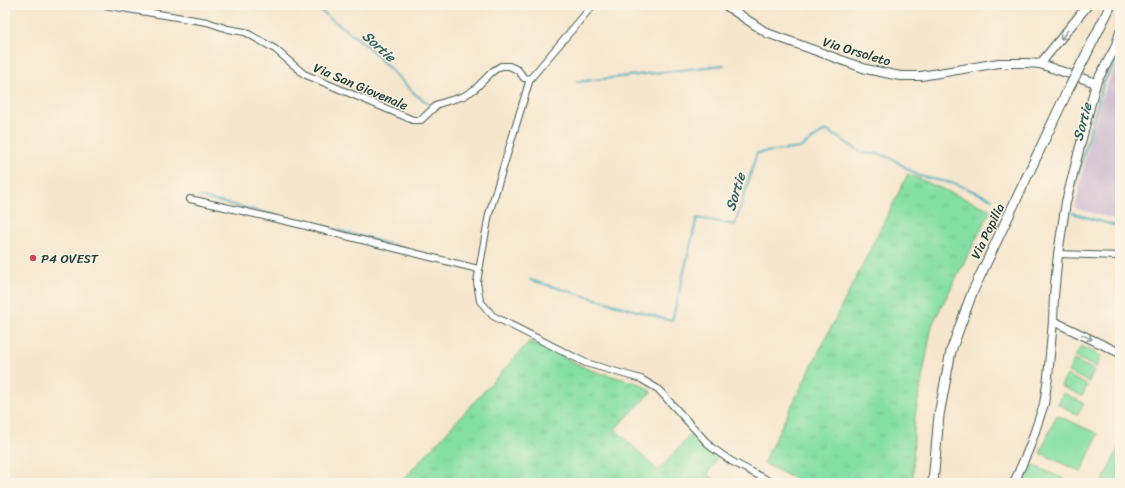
<svg xmlns="http://www.w3.org/2000/svg" width="1125" height="488" font-family="Sriracha,sans-serif">
<style>
.industrial{fill:#cfbdd0}
.grass{fill:url(#grass-tufts);stroke:#528e6c}
.green{fill:#85dfa5;stroke:#528e6c}
.lines{fill:none;stroke-linecap:round;stroke-linejoin:round}
.stream{stroke:#40abc0;stroke-width:2}
.street-casing{stroke:#3f564b;stroke-width:8}
.secondary-casing{stroke:#3f564b;stroke-width:10}
.primary-casing{stroke:#3f564b;stroke-width:11}
.street{stroke:#fff;stroke-width:6}
.secondary{stroke:#fff;stroke-width:8}
.primary{stroke:#fff;stroke-width:9}
.primary-bridge-casing{stroke:#3f564b;stroke-width:11;stroke-linecap:butt}
.primary-bridge{stroke:#fff;stroke-width:9}
.oneway{stroke:#8f9e9a}
.poi-dot{fill:#d1495b;stroke:#fcf5e5;stroke-width:1.5}
.labels{text-anchor:middle;stroke-width:3;stroke-linejoin:round;paint-order:stroke}
.street-label{font-size:13px;fill:#1f3d34;stroke:#fcf5e5}
.poi-label{font-size:13px;fill:#1f3d34;stroke:#fcf5e5;text-anchor:start}
.water-label{font-size:14px;font-style:italic;fill:#295e5e;stroke:#fcf5e5}
</style>
<defs>
<pattern id="grass-tufts" width="24" height="20" patternUnits="userSpaceOnUse"><rect width="24" height="20" fill="#85dfa5"/><path d="M3 7l-1-3M5 7V3M7 7l1-3M15 17l-1-3M17 17v-4M19 17l1-3" fill="none" stroke="#72c08f"/></pattern>
</defs>
<rect width="100%" height="100%" fill="#fcf5e5"/>
<filter id="ink" filterUnits="userSpaceOnUse"><feTurbulence type="fractalNoise" baseFrequency=".025" numOctaves="2"/><feDisplacementMap in="SourceGraphic" scale="8" xChannelSelector="R" yChannelSelector="G"/><feConvolveMatrix kernelMatrix="1 2 1 2 8 2 1 2 1" color-interpolation-filters="sRGB"/></filter>
<filter id="wash" filterUnits="userSpaceOnUse"><feTurbulence type="fractalNoise" baseFrequency=".012" numOctaves="4" result="noise"/><feDisplacementMap in="SourceGraphic" scale="16" xChannelSelector="R" yChannelSelector="G"/><feGaussianBlur stdDeviation="0.9" result="paint"/><feColorMatrix in="noise" values="0 0 0 0 0 0 0 0 0 0 0 0 0 0 0 0 0 1.4 0 .05"/><feComposite in="paint" operator="in"/></filter>
<g filter="url(#wash)">
<rect width="100%" height="100%" fill="#f6e6cd"/>
<polygon class="industrial" points="1120,61 1120,221 1075,208 1089,142 1101,99 1114,70"/>
<g class="grass">
<polygon points="908,174 991,210 932,325 914,422 913,483 803,483 763,463"/>
<polygon points="530,341 590,370 640,384 651,392 615,429 658,471 693,432 717,457 707,475 722,483 400,483"/>
</g>
<g class="green">
<polygon points="1081,346 1101,356 1096,367 1075,357"/>
<polygon points="1074,360 1094,370 1089,382 1068,372"/>
<polygon points="1067,375 1087,385 1082,396 1061,386"/>
<polygon points="1063,393 1084,403 1078,415 1058,404"/>
<polygon points="1057,415 1098,434 1081,472 1040,453"/>
<polygon points="1120,444 1120,483 1102,483"/>
<polygon points="1030,464 1066,480 1065,483 1022,483"/>
</g>
<g class="lines">
<g class="stream">
<polyline points="313,5 367,46 415,94 429,104"/>
<polyline points="576,82 724,65"/>
<polyline points="1073,193 1103,84 1117,59"/>
<polyline points="199,197 292,219"/>
<polyline points="1072,213 1120,227"/>
<polyline points="300,220 397,246"/>
<polyline points="530,280 672,321 697,218 735,225 757,153 800,148 826,130 861,152 870,154 879,154 891,158 919,176 956,184 992,199"/>
</g>
</g>
</g>
<g filter="url(#ink)">
<g class="lines">
<defs>
<g id="street">
<polyline points="104,5 207,22 228,29 245,32 275,49 304,74 413,120 421,120 438,104 464,96 475,89 493,71 501,66 509,66 518,70 524,78 530,79"/>
<polyline points="593,5 530,79 489,214 477,282 480,301 493,316 586,363 641,379 658,389 711,447 731,461 773,483"/>
<polyline points="190,199 294,223 478,269"/>
<polyline points="1058,254 1120,256"/>
</g>
<g id="secondary">
<polyline points="725,5 767,33 866,69 900,76 921,76 999,63 1027,63 1040,64 1096,83"/>
<polyline points="1040,64 1088,5"/>
<polyline points="1053,321 1120,353"/>
<polyline points="1014,483 1030,446 1044,404 1048,377 1053,321 1054,296 1058,254 1066,202 1096,83 1115,48 1120,32"/>
</g>
<g id="primary">
<polyline points="1083,61 1111,5"/>
<polyline points="933,483 939,415 951,351 972,293 1067,92"/>
</g>
</defs>
<use href="#street" class="street-casing"/>
<use href="#secondary" class="secondary-casing"/>
<use href="#primary" class="primary-casing"/>
<use href="#street" class="street"/>
<use href="#secondary" class="secondary"/>
<use href="#primary" class="primary"/>
<defs>
<polyline id="primary-bridge" points="1067,92 1083,61"/>
</defs>
<use href="#primary-bridge" class="primary-bridge-casing"/>
<use href="#primary-bridge" class="primary-bridge"/>
</g>
<defs><path id="oneway-shaft" d="M-6 0H5M1.5-3L5.5 0L1.5 3" fill="none" stroke-width="1.6" stroke-linecap="round" stroke-linejoin="round"/></defs>
<g class="oneway">
<use href="#oneway-shaft" transform="translate(1064 35) rotate(129)"/>
<use href="#oneway-shaft" transform="translate(1087 337) rotate(26)"/>
</g>
</g>
<circle class="poi-dot" cx="33" cy="258" r="4"/>
<g class="labels">
<g class="street-label">
<text transform="translate(857 51) rotate(17)" y="5">Via Orsoleto</text>
<text transform="translate(361 86) rotate(23)" y="5">Via San Giovenale</text>
<text transform="translate(987 231) rotate(-64)" y="5">Via Popilia</text>
</g>
<g class="poi-label">
<text x="41" y="263">P4 OVEST</text>
</g>
<g class="water-label">
<text transform="translate(379 46) rotate(42)" y="5">Sortie</text>
<text transform="translate(1082 122) rotate(-75)" y="5">Sortie</text>
<text transform="translate(735 192) rotate(-73)" y="5">Sortie</text>
</g>
</g>
<rect width="1125" height="488" fill="none" stroke="#fcf5e5" stroke-width="20"/>
</svg>
